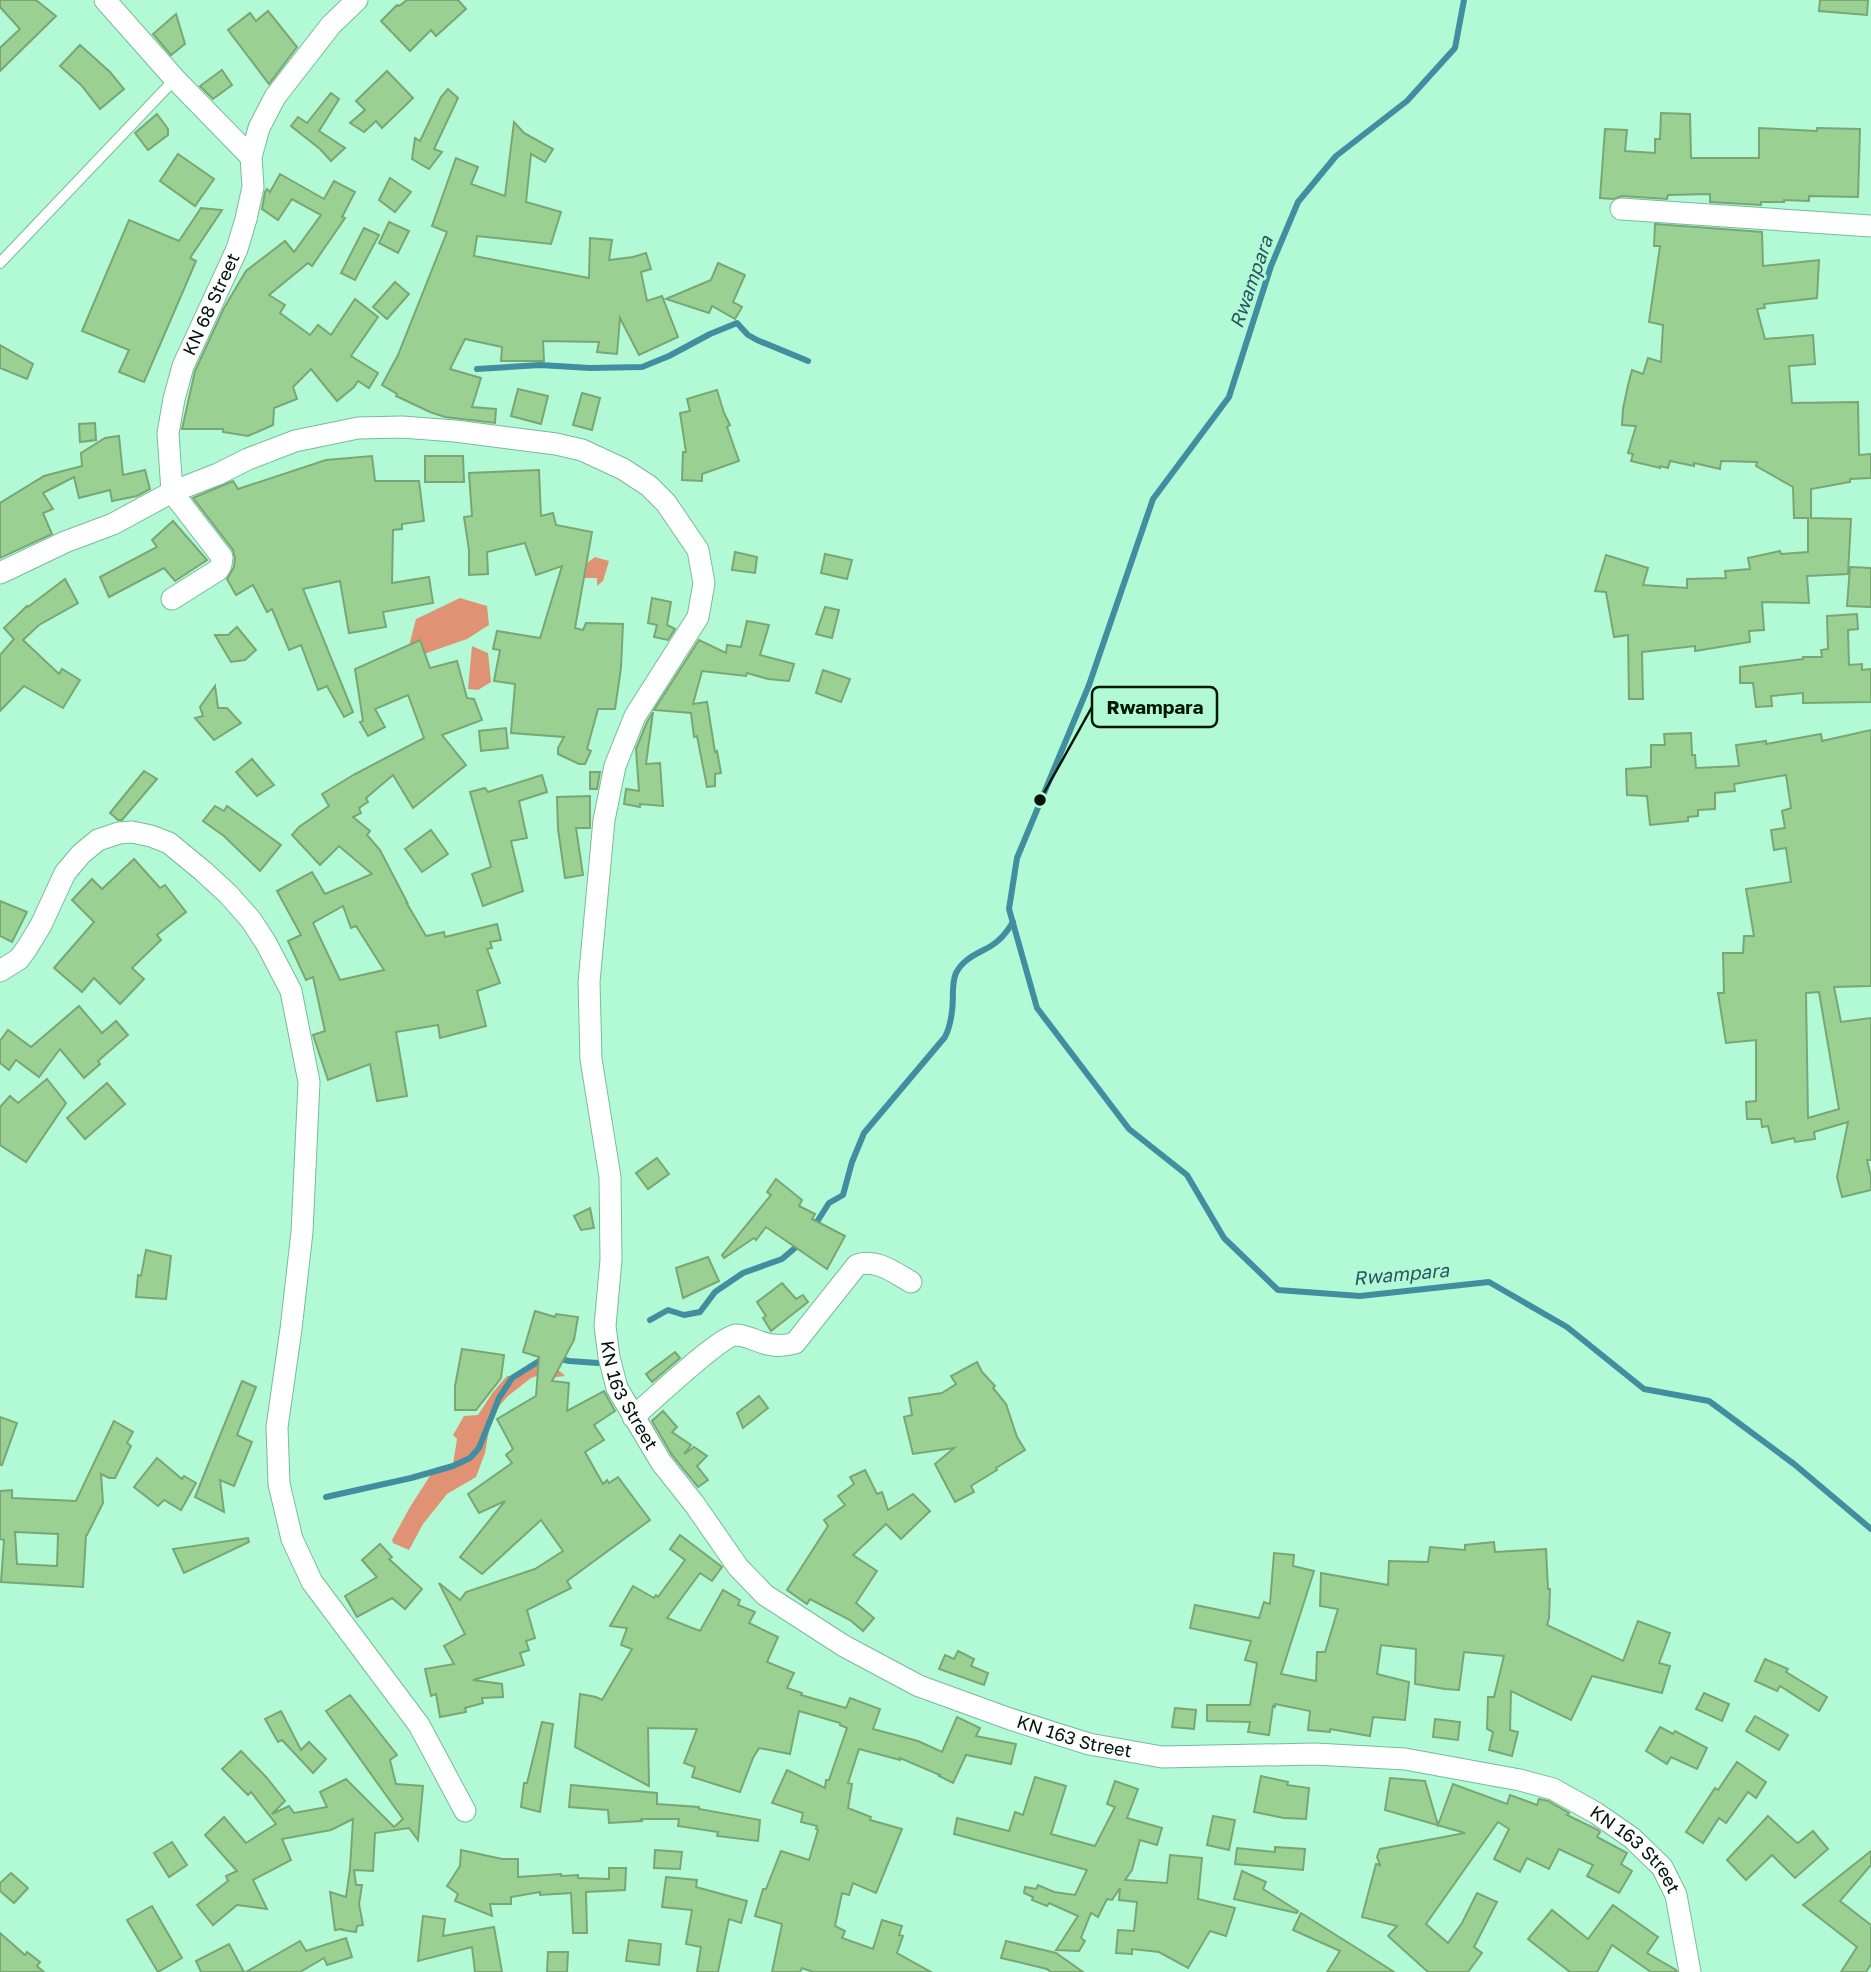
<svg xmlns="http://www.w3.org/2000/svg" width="1871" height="1972" font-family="'Golos Text',sans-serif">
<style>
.forest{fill:#e09275}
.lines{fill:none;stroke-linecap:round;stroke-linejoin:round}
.stream{stroke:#418ea0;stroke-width:6}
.building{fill:#9ad193;stroke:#79a674;stroke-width:2;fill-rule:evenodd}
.service-casing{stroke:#76bc99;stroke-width:12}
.minor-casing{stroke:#76bc99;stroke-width:23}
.service{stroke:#fff;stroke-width:10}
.minor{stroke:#fff;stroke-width:21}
.labels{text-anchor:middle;stroke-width:5;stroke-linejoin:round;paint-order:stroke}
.street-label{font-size:18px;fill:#00160a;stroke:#b2fad5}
.water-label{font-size:19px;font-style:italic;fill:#2a5664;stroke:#b2fad5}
.leader{fill:none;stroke:#00160a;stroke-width:2.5}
.callout-dot{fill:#00160a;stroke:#b2fad5;stroke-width:2.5}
.callout{fill:#b2fad5;stroke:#00160a;stroke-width:2.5}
.callout-label{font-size:19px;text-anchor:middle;font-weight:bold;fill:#00160a}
</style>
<rect width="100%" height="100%" fill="#b2fad5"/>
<g class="forest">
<polygon points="595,557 609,561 603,581 597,586 597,578 582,578 583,566"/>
<polygon points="460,598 487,606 489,625 467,639 424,654 409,646 416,619"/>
<polygon points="472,646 488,653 491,682 478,690 468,689"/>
<path d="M537 1363C546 1365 560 1369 565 1376L556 1377 542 1374 531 1378 508 1396 499 1406 489 1430 485 1453 476 1477 447 1494 423 1524 409 1550 393 1543 392 1540 410 1507 435 1468 443 1466 447 1469 453 1464 457 1439 453 1435 464 1416 478 1415 493 1392 507 1376H514L523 1373 528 1364Z"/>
</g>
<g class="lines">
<g class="stream">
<polyline points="1464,0 1455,48 1407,101 1336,156 1298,202 1271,266 1229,397 1153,499 1089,685 1017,858 1009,909 1037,1008 1129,1129 1187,1175 1224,1238 1278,1290 1360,1296 1489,1282 1567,1327 1644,1389 1709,1401 1794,1464 1871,1529"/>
<polyline points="477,369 540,365 590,368 642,367 669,356 710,334 737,323 748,335 757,340 808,361"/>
<path d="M813 1228 829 1203 843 1195 852 1162 864 1133 945 1037C949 1029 951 1020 952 1011 954 999 951 984 956 973 964 958 977 954 991 946 1001 940 1007 932 1013 922"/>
<polyline points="650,1320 668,1310 684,1315 700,1312 715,1292 743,1273 782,1259 802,1242"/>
<polyline points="557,1358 569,1361 598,1363"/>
<polyline points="326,1497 411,1478 453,1466 470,1458 479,1448 499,1398 512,1378 544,1358"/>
</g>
</g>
<g class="building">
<polygon points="0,0 36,0 56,16 0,71 0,48 20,29 0,7"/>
<polygon points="407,0 458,0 466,9 436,36 431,30 410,51 381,21 397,5 399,6"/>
<polygon points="1820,0 1868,0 1867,15 1819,11"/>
<polygon points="268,11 297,47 269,84 228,30 250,13 256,21"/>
<polygon points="176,14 185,44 171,55 153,34"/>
<polygon points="80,45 110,72 124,89 100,109 81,85 60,66"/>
<polygon points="222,70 232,85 213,99 200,86"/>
<polygon points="387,71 413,98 382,128 376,121 364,132 350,123 365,110 356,101"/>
<polygon points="448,89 458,98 434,149 442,152 429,169 412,159 415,138 420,141 441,97"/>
<polygon points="331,93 339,99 319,131 345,148 331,161 320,149 291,126 298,117 307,123"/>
<polygon points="1661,113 1690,114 1691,158 1759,158 1759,128 1817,131 1817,128 1860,129 1858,197 1809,196 1809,201 1784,200 1784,202 1761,202 1761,205 1710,202 1710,194 1668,195 1667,199 1622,196 1613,199 1600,198 1605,129 1627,130 1625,151 1655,153 1655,139 1660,139"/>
<polygon points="157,114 168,129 168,135 148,150 135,133"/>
<polygon points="514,122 524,133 553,149 545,162 531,154 526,202 561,212 551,244 477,236 474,256 589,278 590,238 612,240 609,260 633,257 646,253 651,269 641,272 647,301 662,296 678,337 639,355 620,318 617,354 597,352 599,342 543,341 544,361 501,361 502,347 465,339 450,369 481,378 472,407 496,409 495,423 445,417 430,412 396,396 397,394 382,385 398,355 447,232 432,226 456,158 478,167 471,184 505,196"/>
<polygon points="178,154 214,179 195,206 160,181"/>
<polygon points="280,174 324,199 334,181 355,192 342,217 345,218 312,266 308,263 269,295 285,305 280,313 310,335 318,325 331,335 355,299 378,317 351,356 378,373 369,388 358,381 354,387 337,401 311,369 293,387 297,399 274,408 273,425 248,436 223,432 223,429 182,429 195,371 224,308 246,271 285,241 294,252 321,215 292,199 278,220 262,209 265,192 267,189 270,192"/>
<polygon points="390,178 411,192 395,212 379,200"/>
<polygon points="201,208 222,210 190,258 196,261 144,382 119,372 129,350 82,331 129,220 179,241"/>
<polygon points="389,222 409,231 398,253 379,243"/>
<polygon points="1655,224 1762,232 1763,266 1819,260 1817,298 1764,304 1765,308 1757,309 1765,339 1813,335 1815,364 1789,366 1792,403 1858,402 1859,455 1871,454 1871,478 1850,479 1850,482 1811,489 1811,518 1851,519 1848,574 1807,576 1809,603 1762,602 1764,630 1749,631 1750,642 1695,651 1695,646 1642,652 1643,699 1629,699 1628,635 1614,637 1606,592 1595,591 1606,555 1648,568 1643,585 1687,588 1687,579 1726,578 1725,571 1750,569 1748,558 1780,551 1781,554 1808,552 1808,518 1794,518 1793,487 1756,466 1757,462 1721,461 1720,469 1694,463 1694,466 1670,461 1668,468 1660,466 1660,468 1631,461 1633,454 1628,453 1636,426 1622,425 1623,409 1628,385 1632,370 1643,374 1648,358 1661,362 1663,325 1649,322 1660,246 1654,246"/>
<polygon points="364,228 379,235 355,280 341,273"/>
<polygon points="718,263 745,275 733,302 742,307 735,319 712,306 709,313 666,299 711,280"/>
<polygon points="395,282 409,294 387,319 373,307"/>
<polygon points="0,345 33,364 27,379 0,368"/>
<polygon points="518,389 548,396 541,424 511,416"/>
<polygon points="717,390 724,413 730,425 727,427 739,461 702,474 702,481 682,480 683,452 686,452 680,413 690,411 687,399"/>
<polygon points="582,393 600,398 592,430 573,425"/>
<polygon points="95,423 96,440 80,442 79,424"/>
<polygon points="119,436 123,475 145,470 150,489 137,496 112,501 110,490 79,498 74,477 43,493 53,509 43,513 52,534 0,558 0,503 44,476 82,466 81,453 105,438"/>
<polygon points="372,456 375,481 419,481 424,521 402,524 402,529 393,530 392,583 429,577 433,603 383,612 386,627 349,633 340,581 303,589 353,712 344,717 327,686 318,690 301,645 289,650 272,609 267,612 253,585 236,595 227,579 234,567 235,558 233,550 193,498 233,481 238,489 326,460"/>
<polygon points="425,456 463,456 464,482 425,482"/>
<polygon points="539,470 541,516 553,513 556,525 592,532 575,628 583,630 586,623 623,624 621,668 615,709 598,709 587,749 591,751 585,764 579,764 558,754 558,748 564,737 511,733 515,684 494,681 500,650 493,649 497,631 540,638 562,566 536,575 525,543 487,552 488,574 469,575 469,550 464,517 472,516 469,473"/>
<polygon points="173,521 207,560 175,581 164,568 109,597 100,577 157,547 152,540"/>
<polygon points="735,552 757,557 755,573 732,570"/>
<polygon points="825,554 852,560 847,579 821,573"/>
<polygon points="1850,567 1871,568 1871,607 1847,606"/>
<polygon points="65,579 78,603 39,625 23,640 59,674 62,669 80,680 63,708 24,686 0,711 0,655 14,639 4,628 27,606 28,607"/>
<polygon points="652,598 671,602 667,625 675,629 668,640 654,637 657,625 648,623"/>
<polygon points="825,607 839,610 832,638 816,634"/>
<polygon points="1857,614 1858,629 1848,630 1849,665 1862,664 1862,670 1871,669 1871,702 1803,703 1803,693 1771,696 1772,706 1756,707 1753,683 1740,683 1740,667 1803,659 1803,657 1822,657 1821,650 1828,649 1827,616"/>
<polygon points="747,621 769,625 760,655 794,664 789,681 768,679 747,673 746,676 702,671 693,704 707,702 715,752 717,751 721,773 715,774 715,786 707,787 697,736 694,737 691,713 654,710 699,640 726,653 727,645 741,647"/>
<polygon points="237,627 256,650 245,660 231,662 215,635 228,635"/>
<path d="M420 640 430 668 457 661 467 698 474 699 482 720 442 735 466 765 413 808 393 775 366 798 368 802 359 808 361 813 353 817 370 831 367 835 380 850 408 904 406 902 426 936 444 932 445 937 497 924 501 940 490 942 492 948 487 949 500 983 477 991 486 1026 440 1038 438 1025 396 1032 407 1096 377 1101 370 1064 328 1080 313 1035 325 1031 313 977 306 980 288 941 301 935 277 891 312 872 325 894 372 874 339 846 320 865 292 835 299 827 329 806 322 794 355 774 424 738 408 695 375 709 385 727 368 736 360 722 363 721 355 669ZM343 906 351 928 356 926 384 970 340 980 313 923Z"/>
<polygon points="823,670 850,679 841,702 816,693"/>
<polygon points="215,686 218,708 227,708 241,723 214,740 195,718 203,716 200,707"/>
<polygon points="653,712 646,764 660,763 663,806 640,804 640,807 624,804 626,789 639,791 636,749 647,722"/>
<polygon points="506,728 508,748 481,751 479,731"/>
<path d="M1871 730V986L1834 987 1841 1022 1871 1018V1160H1867L1871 1177V1190L1842 1197 1837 1177 1848 1122 1814 1132 1815 1139 1795 1142 1794 1138 1772 1143 1768 1126 1762 1127 1761 1119H1747L1746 1102 1756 1101V1040L1726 1043 1718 993H1724L1723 953H1743L1744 936H1754L1746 889 1791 882 1786 848 1774 850 1771 830 1785 828 1782 811 1791 808 1786 775 1734 784 1735 791 1715 793V809L1698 810V816L1688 817V821L1650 825 1647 796 1627 795 1626 769 1651 767V745H1665L1664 734 1691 733 1692 755H1695L1696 768 1739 766 1736 745 1766 741V744L1821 734 1822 741ZM1819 992 1839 1109 1808 1118 1806 993Z"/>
<polygon points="252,759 274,785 257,796 236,772"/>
<polygon points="144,771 157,779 122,820 118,820 110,813"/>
<polygon points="590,772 600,772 597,789 590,789"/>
<polygon points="542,775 547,792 519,801 527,838 511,841 523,891 483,906 472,874 491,867 470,792 485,788 488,792"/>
<polygon points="590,796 590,828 576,828 583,875 565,878 558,829 557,797"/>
<polygon points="215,806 224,811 227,806 281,845 260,871 224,836 203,821"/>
<polygon points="431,830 448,854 422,872 405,849"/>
<polygon points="134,859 160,888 165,885 186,912 157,935 161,940 132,968 144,979 120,1004 94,978 82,992 54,968 94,922 72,900 92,879 102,889"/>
<polygon points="0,901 27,912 12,942 0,936"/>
<polygon points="79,1006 102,1033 116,1021 128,1035 98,1061 100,1064 84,1078 60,1049 39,1077 16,1060 9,1070 0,1063 0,1041 8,1030 31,1047"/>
<polygon points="47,1079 66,1103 26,1162 0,1145 0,1107 10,1096 18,1103"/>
<polygon points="107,1083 125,1104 85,1139 67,1118"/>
<polygon points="657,1158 669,1174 648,1189 636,1173"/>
<polygon points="776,1179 802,1200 799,1206 815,1214 812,1219 845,1236 827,1269 766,1227 756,1240 754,1238 724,1258 722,1255 771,1195 767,1192"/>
<polygon points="590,1208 594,1228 581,1230 574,1216"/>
<polygon points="146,1250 171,1256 166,1299 136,1297 138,1275 141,1276"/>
<polygon points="708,1257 719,1281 683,1298 676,1268"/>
<polygon points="782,1283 796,1299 803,1295 808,1302 771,1331 763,1318 766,1316 757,1302"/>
<polygon points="535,1311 555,1317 556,1314 578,1317 574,1340 552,1381 569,1383 567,1411 604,1391 615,1411 594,1425 604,1440 585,1452 603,1484 607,1480 609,1483 618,1477 650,1520 567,1581 571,1588 527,1610 535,1638 526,1641 529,1650 520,1653 524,1665 473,1680 502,1684 503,1697 482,1698 483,1703 465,1708 466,1712 440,1717 436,1694 431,1696 425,1669 454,1664 444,1646 465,1634 439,1583 460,1600 466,1592 535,1569 563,1551 541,1520 482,1574 460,1557 505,1501 479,1513 468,1494 512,1463 506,1455 513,1449 497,1419 536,1396 539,1357 523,1352"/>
<polygon points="462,1349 504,1355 501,1378 476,1410 455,1410 455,1386"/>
<polygon points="675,1352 680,1358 652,1382 646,1374"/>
<polygon points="977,1362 982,1372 995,1386 993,1388 1006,1404 1017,1437 1025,1450 996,1468 997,1470 971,1486 974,1492 955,1502 935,1464 954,1448 913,1454 904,1417 912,1415 909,1398 942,1393 956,1384 951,1376"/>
<polygon points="242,1381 256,1387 237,1435 252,1442 234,1486 220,1480 224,1512 195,1497"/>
<polygon points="759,1396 768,1408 743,1428 737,1413"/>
<polygon points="663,1411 677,1427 672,1432 691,1445 684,1454 694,1447 707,1456 697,1466 708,1480 698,1487 672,1455 652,1421"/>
<polygon points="0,1417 17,1423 2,1465 0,1465"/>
<path d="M114 1421 133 1432 127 1443 131 1446 115 1478H109L101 1474 103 1503 87 1535H86L83 1587 1 1582 4 1540 0 1539V1491L12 1490V1498L76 1501ZM15 1532 58 1534 57 1566 17 1564Z"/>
<polygon points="157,1458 182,1479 184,1476 196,1483 181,1510 164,1500 158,1506 134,1487"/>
<polygon points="865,1470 877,1494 882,1492 888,1510 913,1494 930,1511 901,1539 886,1524 853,1555 877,1571 856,1603 874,1618 863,1631 850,1620 810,1599 807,1604 787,1590 828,1526 824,1520 845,1505 838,1496 854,1484 850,1477"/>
<polygon points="680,1535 722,1567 712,1581 700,1573 667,1618 700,1631 723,1590 740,1600 738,1605 755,1612 749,1623 778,1637 767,1662 794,1673 787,1688 802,1693 801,1695 846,1708 850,1698 880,1709 873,1729 918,1741 942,1752 957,1717 980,1728 976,1736 1016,1744 1011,1764 966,1755 953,1783 939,1776 940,1775 900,1758 900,1760 859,1749 848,1783 852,1784 848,1808 871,1817 870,1820 902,1829 876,1893 853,1883 849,1895 842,1893 835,1926 845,1931 842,1938 873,1949 882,1920 902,1926 899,1935 903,1936 897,1953 931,1972 813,1972 802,1968 800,1972 772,1972 782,1924 755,1916 763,1889 766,1889 781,1851 809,1860 818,1830 816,1829 817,1826 801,1822 803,1813 772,1803 787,1770 825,1788 826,1780 829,1780 847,1728 840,1725 840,1723 799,1711 790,1754 759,1748 753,1758 740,1792 692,1777 695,1767 684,1763 697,1729 648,1728 649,1786 575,1747 580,1694 596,1697 602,1700 632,1649 621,1645 627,1628 610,1626 633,1586 654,1598 656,1595 658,1597 685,1560 670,1549"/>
<polygon points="248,1538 249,1542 184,1573 173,1549"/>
<polygon points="1494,1542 1495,1552 1546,1549 1548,1589 1550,1589 1549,1618 1547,1625 1623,1661 1638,1621 1670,1633 1659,1663 1670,1666 1662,1693 1592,1676 1571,1720 1511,1691 1510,1730 1518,1732 1512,1756 1489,1750 1493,1732 1487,1729 1488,1697 1494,1697 1504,1656 1464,1652 1459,1690 1445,1689 1415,1684 1416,1649 1381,1645 1377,1674 1409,1682 1405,1720 1373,1717 1370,1736 1330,1729 1330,1732 1308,1730 1310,1711 1275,1704 1275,1707 1273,1706 1269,1735 1248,1732 1250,1722 1207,1721 1207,1705 1250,1705 1257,1663 1245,1660 1251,1641 1190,1628 1195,1605 1259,1618 1264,1602 1270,1604 1274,1553 1294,1555 1293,1566 1314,1571 1281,1674 1316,1681 1317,1652 1325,1652 1338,1609 1320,1606 1321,1573 1388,1585 1389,1561 1428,1562 1430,1547 1465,1550 1465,1545"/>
<polygon points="380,1544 392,1557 389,1559 422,1589 405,1609 392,1598 357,1617 345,1596 377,1577 362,1560"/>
<polygon points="958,1651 974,1659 971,1666 988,1673 984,1685 939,1669 945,1655 954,1659"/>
<polygon points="1765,1659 1788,1669 1786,1672 1827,1697 1819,1711 1780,1686 1777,1691 1755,1681"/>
<polygon points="1704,1693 1729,1704 1722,1721 1696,1709"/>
<polygon points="350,1695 397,1755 390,1760 396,1784 423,1786 418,1840 409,1828 375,1833 373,1871 354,1870 356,1885 362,1885 359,1904 363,1925 357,1926 356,1932 342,1930 342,1929 335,1930 330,1892 346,1897 350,1869 353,1819 331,1830 282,1839 291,1860 253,1880 267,1909 237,1905 213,1925 197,1905 228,1881 226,1876 237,1871 205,1835 224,1817 246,1843 276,1824 251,1792 248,1795 222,1769 241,1751 267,1778 285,1801 272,1814 289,1806 294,1813 327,1807 320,1792 346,1779 394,1827 403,1819 326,1711"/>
<polygon points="1175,1708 1196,1710 1194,1729 1172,1727"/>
<polygon points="281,1711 301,1750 309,1742 326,1759 313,1773 282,1740 278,1742 265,1719"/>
<polygon points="1755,1716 1788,1735 1779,1750 1746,1731"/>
<polygon points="1435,1719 1460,1722 1458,1740 1433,1737"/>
<polygon points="542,1722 553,1724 540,1812 521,1807 524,1783 527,1783"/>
<polygon points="1660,1727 1673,1734 1675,1731 1707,1748 1697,1769 1671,1757 1667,1764 1646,1751"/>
<polygon points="1737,1762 1766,1782 1756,1798 1748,1792 1726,1823 1719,1818 1703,1843 1686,1832 1715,1788 1718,1790"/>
<polygon points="1261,1776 1288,1782 1287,1785 1309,1788 1306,1819 1284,1818 1254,1812"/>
<polygon points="1035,1777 1066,1786 1051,1834 1095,1846 1115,1807 1107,1804 1115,1781 1138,1789 1127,1818 1162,1828 1157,1845 1140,1840 1132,1870 1125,1880 1167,1883 1170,1855 1202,1858 1198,1899 1235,1908 1226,1936 1210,1931 1188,1968 1159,1952 1132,1949 1132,1954 1116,1953 1118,1930 1134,1931 1137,1902 1119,1900 1120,1888 1112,1900 1107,1899 1098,1917 1091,1913 1081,1938 1085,1941 1079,1951 1056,1950 1078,1916 1049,1903 1047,1906 1032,1900 1033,1897 1024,1893 1025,1887 1036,1889 1038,1885 1054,1892 1075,1895 1087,1870 954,1834 957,1818 1009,1831 1015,1812 1023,1815"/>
<polygon points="1390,1778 1425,1781 1438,1825 1453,1784 1507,1804 1510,1795 1537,1805 1539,1799 1548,1801 1569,1813 1567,1815 1598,1830 1600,1832 1597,1837 1627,1853 1621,1864 1632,1871 1619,1893 1587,1876 1593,1865 1559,1849 1549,1869 1527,1858 1520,1872 1494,1859 1509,1829 1498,1822 1426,1924 1448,1943 1462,1923 1477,1893 1497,1902 1474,1947 1482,1953 1468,1972 1428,1972 1388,1936 1397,1926 1362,1917 1376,1864 1380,1865 1377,1857 1380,1849 1465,1833 1385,1810"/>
<polygon points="571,1785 657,1793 657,1804 699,1807 699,1809 760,1820 758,1841 717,1836 718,1832 678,1826 679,1819 641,1819 642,1821 609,1823 608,1810 569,1807"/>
<polygon points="1213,1816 1235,1820 1229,1850 1207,1845"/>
<polygon points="1768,1816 1796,1842 1798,1843 1813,1831 1828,1849 1795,1878 1772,1855 1746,1880 1727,1860"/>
<polygon points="172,1842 187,1865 169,1877 154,1853"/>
<polygon points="1275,1847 1305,1849 1303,1870 1235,1864 1237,1848 1275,1852"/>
<polygon points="461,1850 502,1859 518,1859 518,1877 561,1874 561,1876 578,1875 578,1878 609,1879 609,1868 626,1868 625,1890 586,1892 587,1933 573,1933 571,1893 540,1895 540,1892 511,1897 511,1904 490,1904 492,1916 455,1901 458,1894 447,1886 460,1866"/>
<polygon points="655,1850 682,1852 680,1869 654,1868"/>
<polygon points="1871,1851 1871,1865 1840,1901 1871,1925 1871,1964 1866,1972 1841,1972 1857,1947 1803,1905"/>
<polygon points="1242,1871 1266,1882 1263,1889 1298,1911 1297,1913 1234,1899"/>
<polygon points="11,1873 28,1888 14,1903 0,1891 0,1883"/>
<polygon points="666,1877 697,1880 696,1887 747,1901 741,1923 729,1919 718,1972 697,1972 701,1947 686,1944 692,1910 662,1907"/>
<polygon points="1613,1905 1658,1937 1647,1953 1676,1970 1677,1972 1651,1972 1612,1945 1597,1972 1570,1972 1528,1939 1552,1910 1588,1939"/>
<polygon points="152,1906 182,1958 158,1972 127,1920"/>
<polygon points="1301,1913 1363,1952 1394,1972 1327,1972 1340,1951 1293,1930"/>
<polygon points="423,1916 445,1919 443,1936 494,1927 502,1972 475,1972 472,1947 418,1961"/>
<polygon points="0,1933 25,1955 27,1952 40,1962 37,1966 44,1972 0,1972"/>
<polygon points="346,1938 352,1957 327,1965 324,1958 300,1972 246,1972 300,1941 306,1951"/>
<polygon points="629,1940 661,1944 659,1965 626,1961"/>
<polygon points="1006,1941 1056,1953 1083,1972 1051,1972 1047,1969 1001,1958"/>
<polygon points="229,1944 244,1972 201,1972 196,1961"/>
<polygon points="548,1952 568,1952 567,1972 547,1972"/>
</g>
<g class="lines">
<defs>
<polyline id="service" points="0,263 175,79"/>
<g id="minor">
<polyline points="105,0 175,79 251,157"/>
<polyline points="1621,209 1871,226"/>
<path id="s1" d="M0 573 65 542 113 524 172 492 218 474 248 459 295 441 358 428 402 427 455 431 556 444 582 450 623 469 649 486 666 503 698 550 704 583 698 617 635 716 615 766 604 820 589 982 591 1059 610 1177 611 1260 605 1326 609 1357 617 1388 661 1462 695 1505 738 1567 765 1595 844 1646 919 1686 1010 1719 1089 1744 1162 1757 1315 1754 1405 1759 1520 1780 1553 1789 1596 1813 1632 1838 1662 1867 1676 1895 1690 1972"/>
<path id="s2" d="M172 599 218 570 221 565 222 557 172 492 168 433 174 399 183 366 237 249 246 219 253 187 251 157 259 128 275 97 331 25 357 0"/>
<polyline points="0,971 19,959 27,948 41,925 65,873 81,854 98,840 119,833 132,832 151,836 169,843 203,871 228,894 251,920 266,943 291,991 309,1082 302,1232 291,1329 277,1427 279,1484 292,1539 312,1582 419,1725 465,1811"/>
<path d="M633 1417C650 1403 720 1336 736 1335 748 1335 760 1344 773 1345 780 1346 788 1345 795 1343L857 1265C876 1258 895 1273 911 1282"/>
</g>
</defs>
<use href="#service" class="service-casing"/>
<use href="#minor" class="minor-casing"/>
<use href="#service" class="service"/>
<use href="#minor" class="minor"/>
</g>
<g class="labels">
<g class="street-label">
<text dy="6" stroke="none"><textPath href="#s2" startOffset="346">KN 68 Street</textPath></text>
<text dy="6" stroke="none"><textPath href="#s1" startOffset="1648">KN 163 Street</textPath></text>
<text dy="6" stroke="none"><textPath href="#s1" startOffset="2235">KN 163 Street</textPath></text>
<text dy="6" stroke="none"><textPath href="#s1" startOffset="2823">KN 163 Street</textPath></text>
</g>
<g class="water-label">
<text transform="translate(1251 282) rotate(-71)" y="7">Rwampara</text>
<text transform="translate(1401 1274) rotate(-5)" y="7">Rwampara</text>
</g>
</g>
<path class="leader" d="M1040 800L1092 707"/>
<circle class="callout-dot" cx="1040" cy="800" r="7"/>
<rect class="callout" x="1092" y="687" width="125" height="40" rx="7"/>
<g class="callout-label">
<text x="1155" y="714">Rwampara</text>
</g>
</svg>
